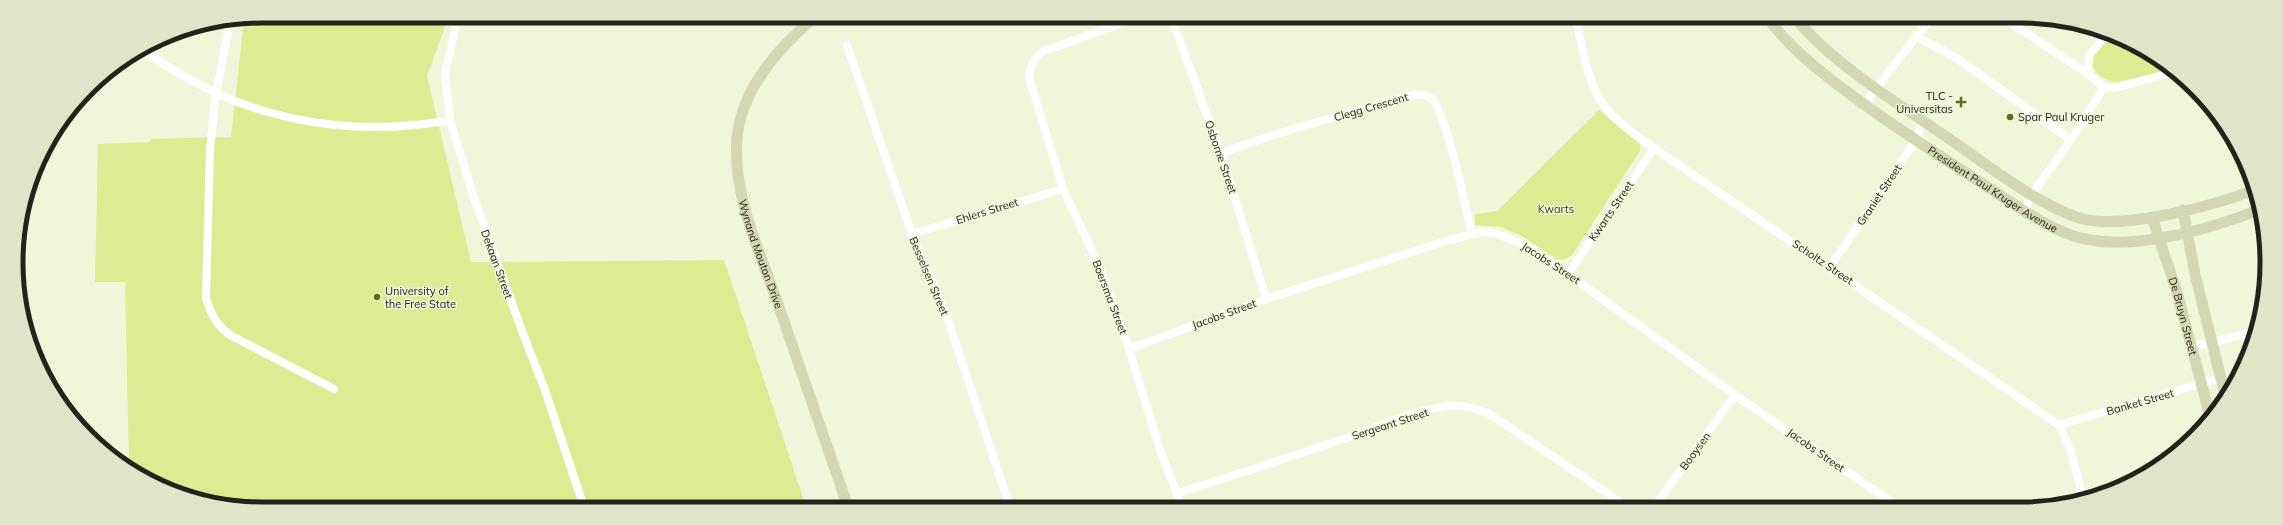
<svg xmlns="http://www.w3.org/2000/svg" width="2283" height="525" font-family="Mulish,sans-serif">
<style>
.green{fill:#ddec92}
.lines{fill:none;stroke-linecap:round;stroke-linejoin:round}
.street{stroke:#fff;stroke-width:8}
.secondary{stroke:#d3d7b4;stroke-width:11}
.poi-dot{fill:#616c13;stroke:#f0f6d9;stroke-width:1.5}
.labels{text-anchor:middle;stroke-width:3;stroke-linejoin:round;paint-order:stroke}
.poi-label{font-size:11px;fill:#22241a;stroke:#f0f6d9;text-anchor:start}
.street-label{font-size:11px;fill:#22241a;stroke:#f0f6d9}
.park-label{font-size:11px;fill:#363b15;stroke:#f0f6d9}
.rim{fill:none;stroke:#22241a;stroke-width:5}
</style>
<rect width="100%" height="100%" fill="#f0f6d9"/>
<g class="green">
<polygon points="263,16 449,16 427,76 471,262 724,260 806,507 230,507 139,476 129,467 125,282 95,282 98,144 150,142 151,139 231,137 244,20"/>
<path d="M2108 37 2144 49 2167 70 2118 82C2102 82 2085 67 2095 51 2098 46 2104 41 2108 37Z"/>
<polygon points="1599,110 1640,144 1640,151 1572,255 1566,259 1558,260 1522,236 1501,227 1475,225 1475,214 1497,211"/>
</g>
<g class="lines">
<g class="street">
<polyline points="458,16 445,74 450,120 473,195 522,331 545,390 584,507"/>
<path d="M1139 17 1044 51C1034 58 1031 65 1029 77L1063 189 1102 272 1129 349 1161 453 1182 507"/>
<polyline points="1171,17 1221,153 1266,299"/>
<path d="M1576 18C1583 50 1587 88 1610 113 1623 127 1639 137 1654 148L2059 425 2071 451 2083 498"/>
<polyline points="2003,18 2087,73 2104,87 2115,88 2171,73"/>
<path d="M230 22 216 93 210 149 206 298C211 314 217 326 230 335L334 389"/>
<polyline points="1916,36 1958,59 2071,140"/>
<polyline points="847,45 912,234 945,311 1010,507"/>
<path d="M142 51C166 65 190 81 216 93 288 126 372 135 450 120"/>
<polyline points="2087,73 2090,54 2106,36"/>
<polyline points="1865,105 1876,88 1931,18"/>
<path d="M1221 153 1273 135 1404 97C1413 95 1423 92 1431 98 1446 110 1466 210 1472 234"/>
<polyline points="2024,211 2032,194 2071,140 2104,87"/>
<polyline points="912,234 1063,189"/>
<polyline points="1830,267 1916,140 1923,121"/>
<polyline points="1568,274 1654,148"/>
<polyline points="2192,347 2254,332"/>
<polyline points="1129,349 1266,299 1449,240 1482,232 1495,233 1527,246 1568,274 1735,395 1899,507"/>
<polyline points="2059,425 2220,378"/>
<path d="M1178 493C1235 475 1292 457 1349 437 1382 426 1415 409 1450 406 1465 405 1478 409 1491 415L1628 507"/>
<polyline points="1654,507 1735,395"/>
</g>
<g class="secondary">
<path id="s1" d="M815 17C778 48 742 88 737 138 732 195 760 252 778 304 801 372 825 439 848 507"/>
<path id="s2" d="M1768 18C1789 48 1821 72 1850 94 1906 136 1966 172 2024 211 2044 223 2067 237 2091 240 2140 249 2213 228 2259 210"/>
<path d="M1795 18C1835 66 1902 106 1954 142 1987 165 2055 218 2095 221 2139 225 2213 206 2254 190"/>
<polyline points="2183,210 2195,274 2225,395"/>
<path id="s3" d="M2152 217 2176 289 2210 416"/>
</g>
</g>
<g class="poi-dot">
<path d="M1959 96h4v4h4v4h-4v4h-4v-4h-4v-4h4z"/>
<circle cx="2010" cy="117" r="4"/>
<circle cx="377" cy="297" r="4"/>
</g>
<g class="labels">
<g class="poi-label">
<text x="1953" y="100" text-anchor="end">TLC -<tspan x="1953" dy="13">Universitas</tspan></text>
<text x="2018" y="121">Spar Paul Kruger</text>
<text x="385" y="295">University of<tspan x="385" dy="13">the Free State</tspan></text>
</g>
<g class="street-label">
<text transform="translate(1371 107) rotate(-16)" y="4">Clegg Crescent</text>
<text transform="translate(1221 157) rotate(71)" y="4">Osborne Street</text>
<text dy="4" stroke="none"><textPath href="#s2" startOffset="284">President Paul Kruger Avenue</textPath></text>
<text transform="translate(1879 195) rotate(-56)" y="4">Graniet Street</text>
<text transform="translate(987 211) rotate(-17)" y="4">Ehlers Street</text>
<text transform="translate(1611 211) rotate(-56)" y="4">Kwarts Street</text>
<text dy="4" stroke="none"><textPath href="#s1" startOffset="267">Wynand Mouton Drive</textPath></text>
<text transform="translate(1823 262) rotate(34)" y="4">Scholtz Street</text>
<text transform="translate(1551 263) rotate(33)" y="4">Jacobs Street</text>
<text transform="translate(497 264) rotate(70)" y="4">Dekaan Street</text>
<text transform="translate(929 276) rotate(67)" y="4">Besselsen Street</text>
<text transform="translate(1110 297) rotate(69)" y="4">Boersma Street</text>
<text transform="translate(1224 314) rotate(-20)" y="4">Jacobs Street</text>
<text dy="4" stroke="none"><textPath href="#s3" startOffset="104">De Bruyn Street</textPath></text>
<text transform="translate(2140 402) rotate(-16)" y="4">Banket Street</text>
<text transform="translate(1390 424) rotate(-18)" y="4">Sergeant Street</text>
<text transform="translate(1816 450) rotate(35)" y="4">Jacobs Street</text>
<text transform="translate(1695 451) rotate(-54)" y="4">Booysen</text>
</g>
<g class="park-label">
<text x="1556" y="213">Kwarts</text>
</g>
</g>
<path d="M0 0H2283V525H0ZM262 23H2021A239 239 0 0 1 2260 262V263A239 239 0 0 1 2021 502H262A239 239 0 0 1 23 263V262A239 239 0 0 1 262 23Z" fill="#e0e5ca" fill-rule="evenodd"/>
<path class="rim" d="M262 23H2021A239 239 0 0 1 2260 262V263A239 239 0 0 1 2021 502H262A239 239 0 0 1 23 263V262A239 239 0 0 1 262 23Z"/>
</svg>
